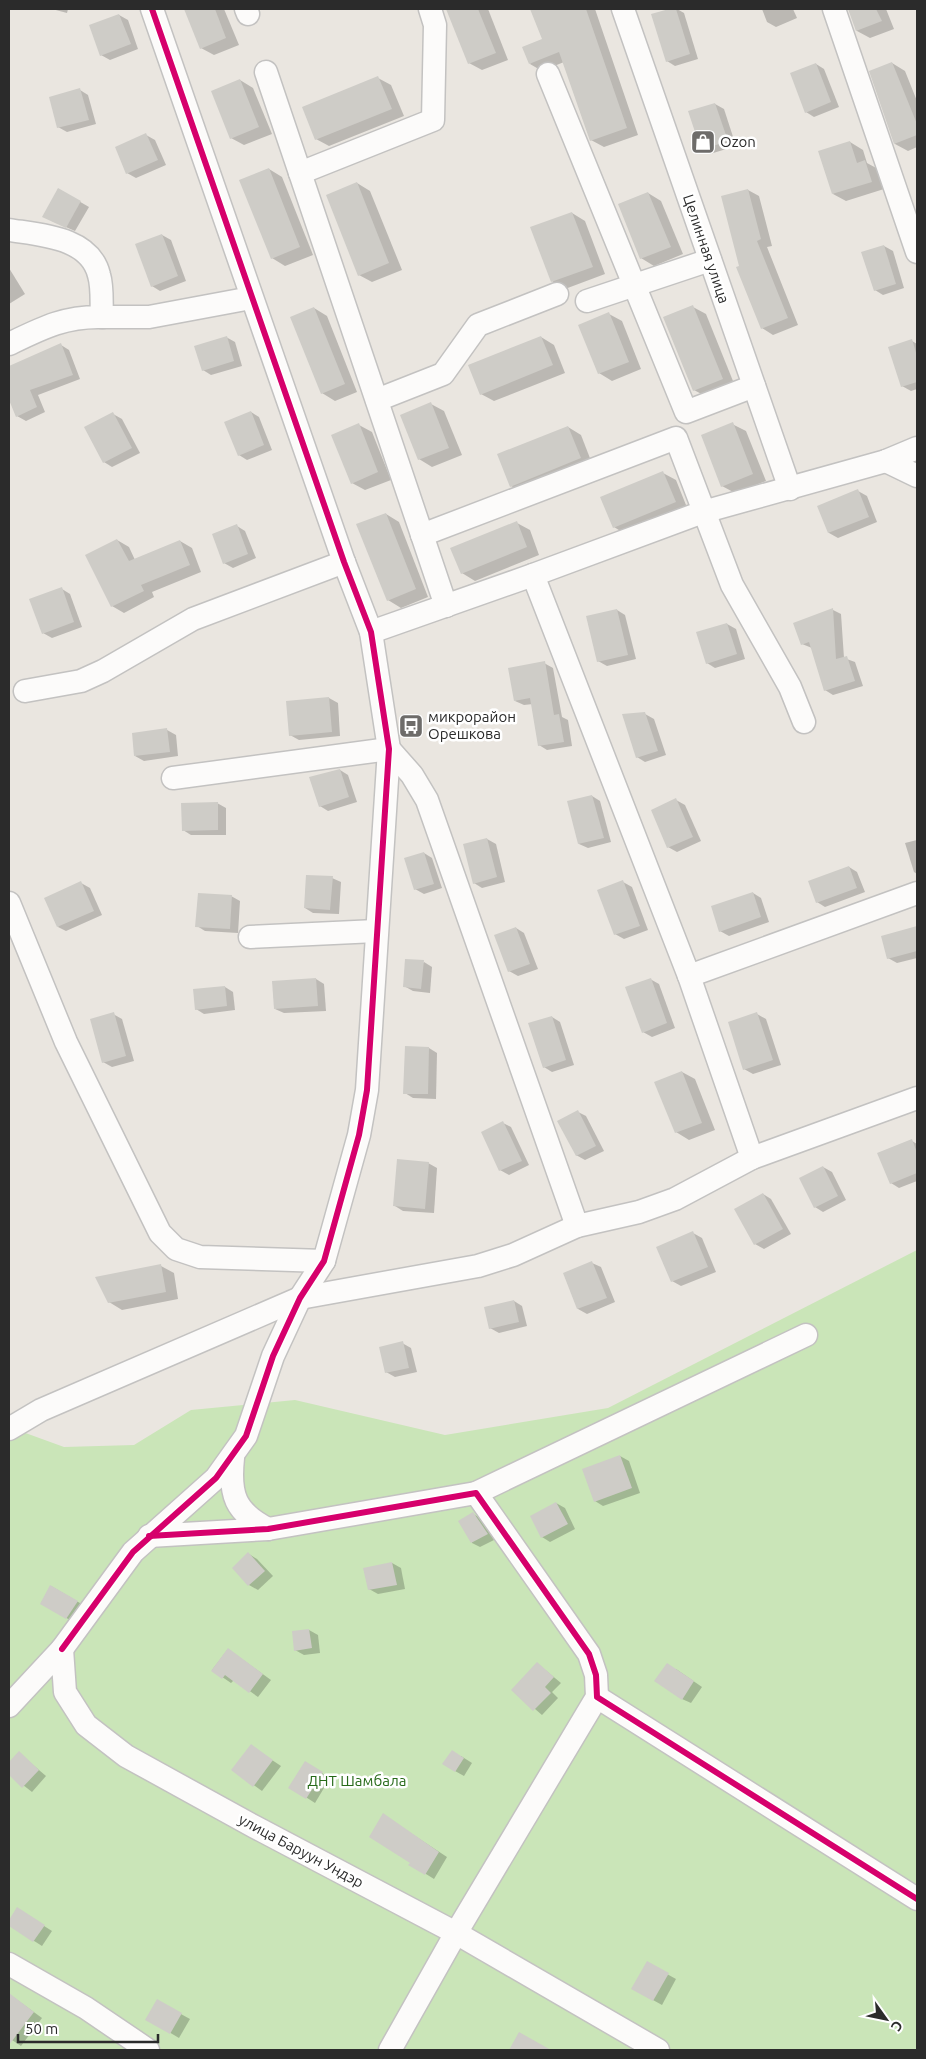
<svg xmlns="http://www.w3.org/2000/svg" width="926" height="2059" font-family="Ubuntu,sans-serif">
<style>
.green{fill:#cae5b8}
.shadow{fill:#0003}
.building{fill:#ceccc7}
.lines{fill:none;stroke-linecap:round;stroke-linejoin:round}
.minor-casing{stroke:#c3c2c1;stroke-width:25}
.minor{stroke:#fcfbfa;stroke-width:22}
.cycleway-casing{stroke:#fff;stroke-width:9}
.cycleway{stroke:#d6006c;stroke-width:6}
.labels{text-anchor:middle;stroke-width:5;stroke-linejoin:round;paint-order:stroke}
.poi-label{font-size:15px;fill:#2b2b2b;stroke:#fff;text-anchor:start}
.street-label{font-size:15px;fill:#2b2b2b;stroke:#fff}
.park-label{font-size:15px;fill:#276a19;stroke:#fff}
</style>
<rect width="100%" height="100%" fill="#eae6e0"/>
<polygon class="green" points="917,1250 917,2050 9,2050 9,1427 64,1447 134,1445 191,1410 295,1400 445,1435 608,1408"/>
<g class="shadow">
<polygon points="52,9 68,9 67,13"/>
<polygon points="185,9 224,9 239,45 214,55 201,48"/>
<polygon points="447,9 488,9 508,60 482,70 469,63"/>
<polygon points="531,9 595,9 638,135 604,147 591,140 564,62 542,71 530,64 543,39"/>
<polygon points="677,9 684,13 698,59 675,66 667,61 653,15"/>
<polygon points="762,9 793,9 797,18 776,27 767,22"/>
<polygon points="849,9 886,9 894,29 870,38 857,31"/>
<polygon points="119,15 128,20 138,49 110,60 101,55"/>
<polygon points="892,63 905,71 917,101 917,147 908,151 895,144 871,72"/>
<polygon points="816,64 824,69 839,107 814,117 806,112"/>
<polygon points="378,78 391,85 404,116 329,146 316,139"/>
<polygon points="240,80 253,88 272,134 244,145 231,138"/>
<polygon points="80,90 88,95 96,124 67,132 58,127"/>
<polygon points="715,104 724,109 736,146 710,154 702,149"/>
<polygon points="146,135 155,140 166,165 136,178 127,173"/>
<polygon points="850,142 863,150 867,163 878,169 884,189 846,201 833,194"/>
<polygon points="269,169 282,177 313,255 285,266 272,258"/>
<polygon points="357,183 370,191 402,270 372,282 359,275"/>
<polygon points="58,189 89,207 75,231 52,221"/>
<polygon points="748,190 759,196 772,246 767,247 798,325 773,335 762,328 740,267"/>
<polygon points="648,193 661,201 683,254 654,266 641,258"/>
<polygon points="572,213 585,221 605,274 565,289 552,281"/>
<polygon points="162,235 171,240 186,281 160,291 152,286"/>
<polygon points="884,246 893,251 904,288 883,295 875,290"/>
<polygon points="9,268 25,294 9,304"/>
<polygon points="693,307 706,314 735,386 707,397 694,390"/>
<polygon points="314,308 327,316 357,392 335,401 322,393"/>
<polygon points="609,314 622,321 641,369 612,381 599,373"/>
<polygon points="226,337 235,342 242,366 211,375 203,370"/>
<polygon points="541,337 554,345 565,373 494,401 481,394"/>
<polygon points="912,341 917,344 917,389 911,391 902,386"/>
<polygon points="61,345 69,350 80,379 38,395 45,412 26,421 17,416 9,397 9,368"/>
<polygon points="431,404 444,411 462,455 432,467 419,459"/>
<polygon points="251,412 259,417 272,450 247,460 239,455"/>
<polygon points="113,414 122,419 140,453 112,467 104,462"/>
<polygon points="732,424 746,431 766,481 735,493 722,486"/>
<polygon points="359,425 372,432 391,480 365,490 352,483"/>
<polygon points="568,427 581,435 593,466 524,493 511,486"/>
<polygon points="663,473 676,480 688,510 627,535 614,527"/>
<polygon points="858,491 867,496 877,522 838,538 829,533 819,507"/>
<polygon points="386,514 399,522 428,597 401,608 388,600"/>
<polygon points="517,523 530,530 539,555 475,581 462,573"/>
<polygon points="237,526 245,531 256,558 233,568 224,563"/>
<polygon points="117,540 129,547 135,560 180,541 192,548 201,572 152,592 154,597 124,613 112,606"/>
<polygon points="62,589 70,594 82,627 52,638 43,633"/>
<polygon points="617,610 625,615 636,659 607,666 598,661"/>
<polygon points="833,610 841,614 844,658 855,662 863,686 833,695 825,690 812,648 802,644"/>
<polygon points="727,624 736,629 745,659 715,668 707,663"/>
<polygon points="544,663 553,668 562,717 568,720 572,746 547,750 539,745 533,704 524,705 515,701"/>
<polygon points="329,698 338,703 340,736 299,740 290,735 288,702"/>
<polygon points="645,714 654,719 666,755 645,762 637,757"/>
<polygon points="167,730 176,735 178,756 144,761 135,756"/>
<polygon points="340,770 348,775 357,802 328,811 320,806"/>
<polygon points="592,796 600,801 611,842 588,848 579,844"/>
<polygon points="676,800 685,805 701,841 677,852 668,847"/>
<polygon points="217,803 226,808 226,835 191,835 183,830"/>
<polygon points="487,839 496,844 505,882 482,888 474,883"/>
<polygon points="917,840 917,874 914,872 905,843"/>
<polygon points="424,853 432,858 442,888 424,894 415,889"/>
<polygon points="849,867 857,872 865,892 825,907 817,902"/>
<polygon points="332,878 341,882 339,914 313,913 305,908"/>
<polygon points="623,882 632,887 648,930 624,939 615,934"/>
<polygon points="81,883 90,888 102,915 66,931 58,927"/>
<polygon points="753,893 761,898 769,922 729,936 720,931"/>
<polygon points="231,896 240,901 238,933 205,931 197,926"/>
<polygon points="917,927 917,958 897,963 888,958 883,937"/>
<polygon points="516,928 524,933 538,969 518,976 509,971"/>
<polygon points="424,962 432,967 430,993 413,991 404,986"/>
<polygon points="316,979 324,984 326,1011 284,1013 275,1009"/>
<polygon points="650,979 659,984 675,1028 652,1037 643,1032"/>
<polygon points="225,987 233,992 235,1010 204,1014 196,1009"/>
<polygon points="113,1014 122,1019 134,1061 112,1067 103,1062"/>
<polygon points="757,1014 766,1019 781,1065 753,1074 744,1069"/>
<polygon points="552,1017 560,1022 574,1065 552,1072 544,1067"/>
<polygon points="429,1048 437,1053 436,1099 413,1098 405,1093"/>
<polygon points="682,1072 695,1079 715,1130 689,1140 676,1132"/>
<polygon points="578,1112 586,1116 604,1151 585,1160 576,1155"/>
<polygon points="503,1123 511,1127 529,1165 509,1175 500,1170"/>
<polygon points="912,1141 917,1144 917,1181 899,1188 891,1183"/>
<polygon points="428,1163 437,1168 434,1213 403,1211 395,1206"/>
<polygon points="823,1167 832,1172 846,1200 823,1212 815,1207"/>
<polygon points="763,1194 771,1199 791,1234 764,1249 755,1244"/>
<polygon points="693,1233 702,1238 716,1272 681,1286 672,1281"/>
<polygon points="592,1263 601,1267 615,1302 587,1314 578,1309 564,1274"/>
<polygon points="161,1266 174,1273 178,1299 122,1310 109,1302"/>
<polygon points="514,1301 522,1306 527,1326 499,1333 490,1328"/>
<polygon points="402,1343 411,1348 417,1372 395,1377 386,1372"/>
<polygon points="620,1456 629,1461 640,1493 603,1506 595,1501"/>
<polygon points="556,1503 565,1508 575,1529 550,1542 542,1537"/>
<polygon points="473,1514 482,1519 496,1539 480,1547 472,1543"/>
<polygon points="249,1554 257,1559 273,1576 258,1590 249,1585"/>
<polygon points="392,1563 401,1568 405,1589 378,1594 369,1589"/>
<polygon points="51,1586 85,1606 75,1623 41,1603"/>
<polygon points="309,1630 318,1635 320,1653 304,1655 295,1650 293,1632"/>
<polygon points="228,1649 271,1680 258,1697 234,1680 231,1683 212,1670"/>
<polygon points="538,1664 561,1683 552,1692 558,1698 542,1715 513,1690"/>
<polygon points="676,1669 702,1687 691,1703 682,1699"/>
<polygon points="251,1746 281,1766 262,1791 233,1770"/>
<polygon points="19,1753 46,1776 32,1792 9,1774 9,1764"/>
<polygon points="461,1756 472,1763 464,1776 455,1771"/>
<polygon points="305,1763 330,1778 315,1803 290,1787"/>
<polygon points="383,1815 447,1857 434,1879 410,1864 411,1862"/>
<polygon points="17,1909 52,1931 42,1946 9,1925"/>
<polygon points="647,1963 676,1979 662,2005 633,1989"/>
<polygon points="9,1994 42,2018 21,2046 9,2038"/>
<polygon points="157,2001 190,2019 179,2038 147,2019"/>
</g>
<g class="building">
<polygon points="184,9 215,9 226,38 200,49"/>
<polygon points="446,9 478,9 496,53 468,64"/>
<polygon points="530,9 586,9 627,128 590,141 559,52 529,64 522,47 542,39"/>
<polygon points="669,9 676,9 690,54 666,62 651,14"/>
<polygon points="848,9 876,9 882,21 856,31"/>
<polygon points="119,14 131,44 100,56 89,25"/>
<polygon points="892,62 917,124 917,135 894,144 869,71"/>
<polygon points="816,63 831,102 805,113 790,73"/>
<polygon points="378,76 392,109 315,140 302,107"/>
<polygon points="240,79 259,127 230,139 211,91"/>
<polygon points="80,88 89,120 57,128 49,97"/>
<polygon points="715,103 728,141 701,150 688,111"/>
<polygon points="146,133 158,160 126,174 115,147"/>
<polygon points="850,141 857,163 865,160 872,182 832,194 818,151"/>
<polygon points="269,168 300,247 271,259 239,180"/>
<polygon points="357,182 389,263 358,276 326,195"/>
<polygon points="58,188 81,201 66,228 42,217"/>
<polygon points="748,189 761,239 757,241 788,318 761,329 736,267 739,266 721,196"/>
<polygon points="648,192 671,247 640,259 618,204"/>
<polygon points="572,212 593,267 551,282 530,227"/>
<polygon points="162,234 178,276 151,287 135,244"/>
<polygon points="884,245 896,284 874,291 861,252"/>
<polygon points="693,305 723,379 693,391 663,317"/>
<polygon points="314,307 345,384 321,394 290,317"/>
<polygon points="609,312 629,362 598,374 578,325"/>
<polygon points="227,336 234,361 202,371 194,346"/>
<polygon points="541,336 553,365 480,395 468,365"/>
<polygon points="912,339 917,356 917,382 901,387 888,347"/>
<polygon points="61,343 73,375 30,390 37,407 16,417 9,400 9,366"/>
<polygon points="431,402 449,448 418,460 400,415"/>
<polygon points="251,411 264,445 238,456 224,422"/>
<polygon points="113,412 132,448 103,463 84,427"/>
<polygon points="733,422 753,474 721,487 701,435"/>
<polygon points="359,423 378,472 351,484 331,435"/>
<polygon points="568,426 581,458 510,487 497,454"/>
<polygon points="663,471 676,502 613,528 600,497"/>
<polygon points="858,489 869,517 828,533 817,506"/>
<polygon points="386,513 416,589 387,601 356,524"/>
<polygon points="517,521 527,547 461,574 450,548"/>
<polygon points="237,524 248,554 223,564 212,534"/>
<polygon points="117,539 129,561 180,540 190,565 141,585 144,591 111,607 85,555"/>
<polygon points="62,587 74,622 42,634 29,599"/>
<polygon points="833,608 836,659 847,656 855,681 824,691 809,642 801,645 793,623"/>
<polygon points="617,609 628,655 597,662 586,616"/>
<polygon points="727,623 737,654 706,664 696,632"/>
<polygon points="545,661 554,715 559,714 564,742 538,746 530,698 514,701 508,668"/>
<polygon points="329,697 332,732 289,736 286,701"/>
<polygon points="645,712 658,751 636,758 622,714"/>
<polygon points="167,728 170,752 134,756 132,733"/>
<polygon points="340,769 349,797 319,807 309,777"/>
<polygon points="592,795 604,838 578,844 567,801"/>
<polygon points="676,798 693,837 667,848 651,810"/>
<polygon points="218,802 218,830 182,831 181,803"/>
<polygon points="487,838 497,877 473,884 463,844"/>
<polygon points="424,852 434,884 414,890 404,858"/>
<polygon points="849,866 857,888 816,903 808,881"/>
<polygon points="306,875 333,876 330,910 304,908"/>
<polygon points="623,880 640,926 614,935 597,890"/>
<polygon points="81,881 94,911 57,927 44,898"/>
<polygon points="753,892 761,917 719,932 711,906"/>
<polygon points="198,893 232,895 230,929 195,927"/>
<polygon points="917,926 917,951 887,959 881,936"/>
<polygon points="516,927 530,964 508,972 494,935"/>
<polygon points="405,959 424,960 421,989 403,987"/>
<polygon points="316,978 318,1006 274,1009 272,981"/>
<polygon points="651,978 667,1023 642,1033 625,987"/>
<polygon points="225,986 227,1006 195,1010 193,989"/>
<polygon points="114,1012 126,1056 102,1063 90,1019"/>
<polygon points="757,1012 773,1060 743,1070 728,1022"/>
<polygon points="552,1016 566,1060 543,1068 528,1023"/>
<polygon points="405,1046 429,1047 428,1094 403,1094"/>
<polygon points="682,1071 702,1123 675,1133 654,1082"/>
<polygon points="578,1110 596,1146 576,1156 557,1121"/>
<polygon points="503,1121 522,1161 499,1171 481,1132"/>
<polygon points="912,1139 917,1153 917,1173 890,1184 877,1153"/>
<polygon points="397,1159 429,1162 425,1209 393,1206"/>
<polygon points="823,1166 838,1196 814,1208 799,1178"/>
<polygon points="763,1193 783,1229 754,1245 734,1209"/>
<polygon points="693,1231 708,1267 671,1282 656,1247"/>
<polygon points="592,1261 607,1298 577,1309 563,1273"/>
<polygon points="161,1264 166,1292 108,1303 95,1277"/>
<polygon points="514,1300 519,1322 489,1329 484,1307"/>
<polygon points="403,1341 409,1368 385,1373 379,1347"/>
<polygon points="620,1455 632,1488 594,1502 582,1469"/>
<polygon points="556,1502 568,1524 541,1538 530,1516"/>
<polygon points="473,1512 488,1534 471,1543 458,1521"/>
<polygon points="248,1552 265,1571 248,1586 232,1568"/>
<polygon points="392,1562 397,1585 368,1590 363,1568"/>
<polygon points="50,1585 78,1601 66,1619 40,1604"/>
<polygon points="309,1629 312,1648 294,1651 292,1631"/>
<polygon points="228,1648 263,1674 249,1693 225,1675 222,1679 211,1671"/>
<polygon points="537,1662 554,1677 545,1687 551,1693 533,1711 511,1690"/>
<polygon points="667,1663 694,1681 682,1700 654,1681"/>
<polygon points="251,1744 273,1760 253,1787 231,1770"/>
<polygon points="452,1750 464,1758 455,1772 442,1764"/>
<polygon points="19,1751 39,1770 22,1788 9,1775 9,1762"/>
<polygon points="305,1761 323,1772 306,1799 288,1788"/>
<polygon points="383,1813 439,1852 425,1875 408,1865 410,1863 369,1837"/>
<polygon points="17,1907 45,1925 33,1942 9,1926 9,1920"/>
<polygon points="647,1961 669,1973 653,2001 631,1989"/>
<polygon points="9,1993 34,2012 9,2045"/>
<polygon points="157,1999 182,2013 170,2034 145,2020"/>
<polygon points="519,2032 551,2050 509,2050"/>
</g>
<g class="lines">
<defs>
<g id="minor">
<polyline points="246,9 248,14"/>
<polyline points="623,9 790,489"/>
<polyline points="834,9 917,252"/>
<polyline points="266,72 446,606"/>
<polyline points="548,74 686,412 754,386"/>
<polyline points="300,173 433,120 435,25 430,9"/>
<path d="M9 230C40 235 90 237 99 275 103 288 101 304 102 317 65 316 42 328 9 344"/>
<polyline points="587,301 710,260"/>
<polyline points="102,317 149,317 251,298"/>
<polyline points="377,400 443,374 478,325 557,294"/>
<polyline points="886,461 917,476"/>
<polyline points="422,535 676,438 732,585 790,687 804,722"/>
<polyline points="533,575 689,976 917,893"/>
<polyline points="371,632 533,575 703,512 886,461 917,448"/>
<polyline points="25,691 81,681 103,671 193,619 344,562"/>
<polyline points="389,749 412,775 427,800 577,1226"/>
<polyline points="173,778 389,749"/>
<polyline points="9,903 66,1042 160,1233 176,1249 200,1257 324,1261"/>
<polyline points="250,937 376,931"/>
<polyline points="689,976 752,1158"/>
<polyline points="9,1429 41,1410 300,1298 478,1266 513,1255 577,1226 639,1212 675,1199 752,1158 917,1098"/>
<path d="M233 1458C229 1495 235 1512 268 1529"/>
<polyline points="476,1493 806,1335"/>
<polyline points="149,1536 268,1529 476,1493 589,1654 596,1675 597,1697 456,1933 390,2050"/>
<polyline points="62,1649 133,1552 216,1478 246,1436 273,1356 300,1298 324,1261 359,1135 367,1090 389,749 371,632 344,562 152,9"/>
<polyline points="597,1697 917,1899"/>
<polyline points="9,1706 62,1649 65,1692 86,1725 126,1756 255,1827 456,1933 658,2050"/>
<polyline points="9,1964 86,2008 148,2050"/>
</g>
</defs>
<use href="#minor" class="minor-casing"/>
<use href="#minor" class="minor"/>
<defs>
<g id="cycleway">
<polyline points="149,1536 268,1529 476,1493 589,1654 596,1675 597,1697 917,1899"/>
<polyline points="62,1649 133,1552 216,1478 246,1436 273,1356 300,1298 324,1261 359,1135 367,1090 389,749 371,632 344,562 152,9"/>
</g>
</defs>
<use href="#cycleway" class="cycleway-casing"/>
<use href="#cycleway" class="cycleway"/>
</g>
<defs>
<symbol id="shop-square" viewBox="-11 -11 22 22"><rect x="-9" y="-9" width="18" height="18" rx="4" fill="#6e6c6a" stroke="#fff"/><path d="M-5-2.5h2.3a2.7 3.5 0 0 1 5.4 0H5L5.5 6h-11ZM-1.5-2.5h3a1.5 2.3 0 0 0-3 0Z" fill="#fff"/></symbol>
<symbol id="bus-square" viewBox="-11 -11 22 22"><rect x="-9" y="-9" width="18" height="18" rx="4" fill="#6e6c6a" stroke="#fff"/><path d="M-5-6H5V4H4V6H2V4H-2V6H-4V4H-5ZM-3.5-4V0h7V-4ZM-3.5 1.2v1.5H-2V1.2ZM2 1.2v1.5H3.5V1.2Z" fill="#fff"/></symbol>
</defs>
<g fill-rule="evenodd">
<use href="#shop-square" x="689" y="128" width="28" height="28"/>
<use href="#bus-square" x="397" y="712" width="28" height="28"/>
</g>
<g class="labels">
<g class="poi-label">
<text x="720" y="147">Ozon</text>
<text x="428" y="722">микрорайон<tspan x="428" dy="17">Орешкова</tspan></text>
</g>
<g class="street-label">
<text transform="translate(706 249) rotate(71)" y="5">Целинная улица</text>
<text transform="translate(301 1851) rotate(28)" y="5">улица Баруун Ундэр</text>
</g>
<g class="park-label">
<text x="357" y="1786">ДНТ Шамбала</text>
</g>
</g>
<rect width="926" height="2059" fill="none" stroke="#2b2b2b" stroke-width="20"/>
<g transform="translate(886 2019) rotate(123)" stroke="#ffffff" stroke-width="4" paint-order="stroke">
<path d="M0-4L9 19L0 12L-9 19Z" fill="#2b2b2b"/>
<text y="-8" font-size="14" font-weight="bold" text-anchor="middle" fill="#2b2b2b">С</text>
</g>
<path d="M18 2034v8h140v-8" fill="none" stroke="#2b2b2b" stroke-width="2.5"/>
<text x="25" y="2034" font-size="15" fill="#2b2b2b" stroke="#ffffff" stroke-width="4" paint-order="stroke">50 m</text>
</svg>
